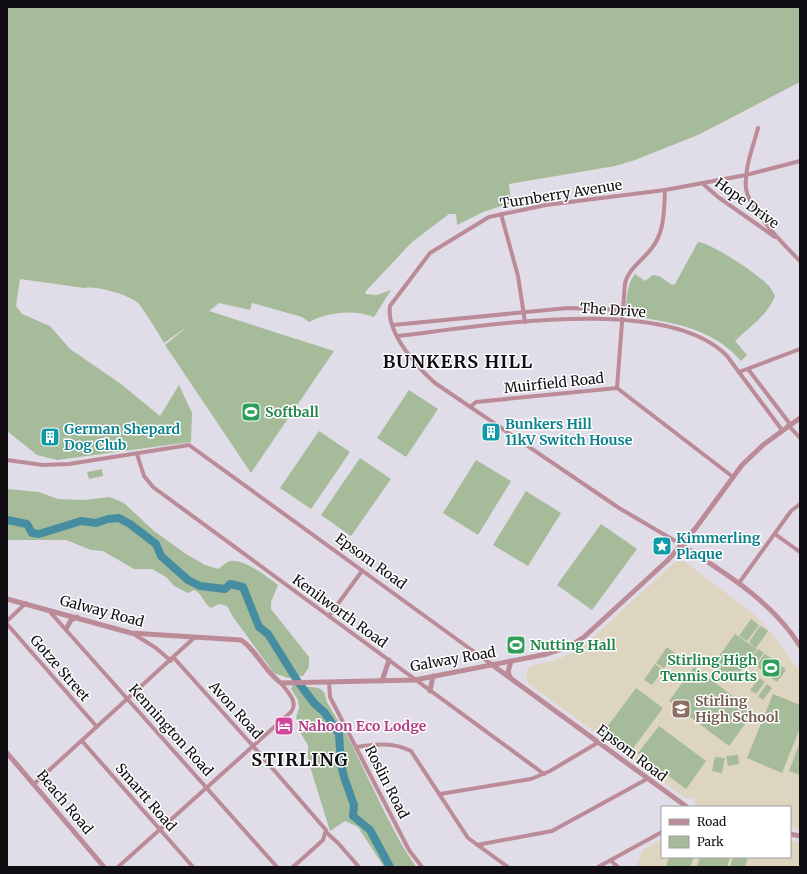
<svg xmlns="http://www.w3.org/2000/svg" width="807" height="874" font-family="Merriweather,serif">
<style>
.education{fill:#ded5c0}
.green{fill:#a5bb99}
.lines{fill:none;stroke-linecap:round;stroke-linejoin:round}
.river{stroke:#468da2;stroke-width:8}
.minor{stroke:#bc8b98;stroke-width:4}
.tertiary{stroke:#bc8b98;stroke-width:5}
.labels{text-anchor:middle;stroke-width:3;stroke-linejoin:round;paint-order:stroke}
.street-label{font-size:14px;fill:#100e12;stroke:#fff}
.leisure-label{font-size:14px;font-weight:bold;fill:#27864d;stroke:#fff;text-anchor:start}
.culture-label{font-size:14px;font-weight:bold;fill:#0d838f;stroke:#fff;text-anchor:start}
.education-label{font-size:14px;font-weight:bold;fill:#785e54;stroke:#fff;text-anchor:start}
.hotel-label{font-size:14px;font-weight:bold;fill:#b23c85;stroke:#fff;text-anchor:start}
.district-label{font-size:18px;font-weight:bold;letter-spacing:1px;fill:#100e12;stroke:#fff}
</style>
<rect width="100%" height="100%" fill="#e1dde8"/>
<g class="education">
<polygon points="676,561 684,561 755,615 775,637 794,665 800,669 800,830 790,827 790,807 695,806 694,798 686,799 528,683 526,677 528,668 533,665 556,660 579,650"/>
<polygon points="662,839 662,857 790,857 790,840 800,843 800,867 636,867 643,850"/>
</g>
<g class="green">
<path d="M7 7H800V82L698 135 635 160 615 166 509 184 511 203 483 212 457 225 456 214H449L412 242 366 291 365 294 377 295 391 290 374 317C353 309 328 312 309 322L302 317 252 303 250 310 219 303 209 311 334 351 251 473 165 345 188 326 164 343C156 330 148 316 139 304 131 295 95 285 84 288L20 279 16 306 22 314 50 326 70 349 121 384 160 416 179 385 192 413 191 442 57 460 37 455 7 431Z"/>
<path d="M698 242C713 244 758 274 769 286 772 289 773 293 775 296 768 315 749 327 735 341L747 355 741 361C711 326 668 322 625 315 627 301 626 285 635 274L645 281 653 275 659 276 672 285 675 284Z"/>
<polygon points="409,390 438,409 406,457 377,438"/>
<polygon points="319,431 350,452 311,509 280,488"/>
<polygon points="360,458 391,479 351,536 321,515"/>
<polygon points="476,460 511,481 478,535 443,513"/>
<polygon points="102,469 103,476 89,479 87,472"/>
<path d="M7 489 39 492 58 499 84 500 110 497 124 503 154 531 186 554 205 565 219 569C222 566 226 562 230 561 243 558 268 577 278 585L271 602V609L309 657V667L303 676 288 678 274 673 233 617 227 606 219 604 211 608C203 603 203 594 194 590L188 593 174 586 166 577 152 569H134L103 551 91 550 66 540H7Z"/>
<polygon points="526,491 561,513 528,566 493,545"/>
<polygon points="601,524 637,549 592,610 557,585"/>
<polygon points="751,619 759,625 747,641 739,636"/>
<polygon points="760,626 768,631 756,648 749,642"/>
<polygon points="735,634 757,649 733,681 712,666"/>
<polygon points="667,647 675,653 664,668 656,663"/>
<polygon points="758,649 764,653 755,665 749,661"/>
<polygon points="765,654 771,658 762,670 756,666"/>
<polygon points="773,660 779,664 770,676 764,672"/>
<polygon points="655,664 663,670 652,685 644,680"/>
<polygon points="780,665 786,670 777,682 771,678"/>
<polygon points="694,667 754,712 729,746 669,701"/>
<polygon points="760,678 765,682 756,694 750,690"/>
<polygon points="767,684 772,688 763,700 758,696"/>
<polygon points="293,685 319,688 324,692 327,702 350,741 386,815 403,847 416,867 384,867 358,827 345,821 330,831 308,760 308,745 300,732 296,717 299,708 298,700 291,689"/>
<polygon points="636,688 663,708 629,754 602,734"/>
<polygon points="773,694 800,705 800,728 782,773 747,758"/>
<polygon points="659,726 706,761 686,789 638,753"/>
<polygon points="800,742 800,775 789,771"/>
<polygon points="738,755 739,764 728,766 726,756"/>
<polygon points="715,757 725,758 722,773 712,771"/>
<polygon points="669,857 694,857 690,867 666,867"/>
<polygon points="700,857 730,857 727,867 697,867"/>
<polygon points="733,857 748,857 745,867 730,867"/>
</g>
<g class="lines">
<polyline class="river" points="7,520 27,524 32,533 39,534 81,521 96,523 108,519 119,518 130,524 156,544 161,556 188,580 200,586 225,589 230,584 243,587 259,627 268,634 298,682 314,703 325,713 339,734 341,764 344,777 354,805 353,816 370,830 390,867"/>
<g class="minor">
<path d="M758 128C753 147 744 169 746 188 748 208 786 247 800 261"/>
<polyline points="702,183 718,197 775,237"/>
<polyline points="501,214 518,276 525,322"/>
<polyline points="393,325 568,308 622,310"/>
<path d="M398 336C479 327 666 293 727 356L782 430"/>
<polyline points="748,369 790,424"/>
<polyline points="739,372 800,349"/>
<path d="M617 388 625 283C629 268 642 261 651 249 665 233 664 209 665 190"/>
<polyline points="470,407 476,402 617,388 733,477"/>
<polyline points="788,425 800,438"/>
<polyline points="137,454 144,476 153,487 544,774"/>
<polyline points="7,460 43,465 69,464 189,445 491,664"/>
<polyline points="775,534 800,552"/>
<path d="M682 545 619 508 435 383C417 367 386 333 390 306L430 253 489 217 546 205 665 190 746 175 800 161"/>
<polyline points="739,583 791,511 800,504"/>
<polyline points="50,612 277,867"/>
<polyline points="329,616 362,571"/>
<polyline points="7,621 26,603"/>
<polyline points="7,624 97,727"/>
<polyline points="132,633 156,648 171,661"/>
<polyline points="174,658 253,746 326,830 323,840 293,867"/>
<polyline points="329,682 330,697 409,850 422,867"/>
<polyline points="82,741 193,867"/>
<path d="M356 747C374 744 394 742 411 751L468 838 508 867"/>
<polyline points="34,784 195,637"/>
<polyline points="440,794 531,779 550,771 599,742"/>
<polyline points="327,833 338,843 359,867"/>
<polyline points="477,845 552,831 647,779"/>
<polyline points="611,861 618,867"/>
<path d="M118 867 291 712C299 702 287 691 281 683"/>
<polyline points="598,867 662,832"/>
</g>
<g class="tertiary">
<path d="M682 545C726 574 772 601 800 646"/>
<path d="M7 599 131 633 241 640C254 647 265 672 281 683L415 680 547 654 568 647 584 637 668 560 695 529 742 465 763 445 800 418"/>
<polyline points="66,629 71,620 77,617"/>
<polyline points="491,664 687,807"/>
<polyline points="510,677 508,672 511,661"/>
<polyline points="382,681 389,660"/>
<polyline points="430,691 433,676"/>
<polyline points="7,753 104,867"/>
<polyline points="790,834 800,836"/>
</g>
</g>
<defs>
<symbol id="stadium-square" viewBox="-11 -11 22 22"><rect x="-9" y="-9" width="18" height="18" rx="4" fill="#2e9e5b" stroke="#fff"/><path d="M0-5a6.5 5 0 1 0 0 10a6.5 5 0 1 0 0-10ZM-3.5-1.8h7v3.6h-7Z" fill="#fff"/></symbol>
<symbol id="building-square" viewBox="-11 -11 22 22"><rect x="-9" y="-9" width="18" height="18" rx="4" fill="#0f9aa8" stroke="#fff"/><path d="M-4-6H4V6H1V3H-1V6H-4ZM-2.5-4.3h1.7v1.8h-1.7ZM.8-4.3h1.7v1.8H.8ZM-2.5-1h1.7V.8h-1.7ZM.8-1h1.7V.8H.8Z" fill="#fff"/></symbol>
<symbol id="sight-square" viewBox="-11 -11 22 22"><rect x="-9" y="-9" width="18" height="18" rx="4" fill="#0f9aa8" stroke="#fff"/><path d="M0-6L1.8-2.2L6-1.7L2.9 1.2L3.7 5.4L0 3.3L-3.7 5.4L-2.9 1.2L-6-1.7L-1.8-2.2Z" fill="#fff"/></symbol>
<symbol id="school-square" viewBox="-11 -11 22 22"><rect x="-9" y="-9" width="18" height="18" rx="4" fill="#8d6e63" stroke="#fff"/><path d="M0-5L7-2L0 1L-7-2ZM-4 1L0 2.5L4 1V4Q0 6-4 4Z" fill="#fff"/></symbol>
<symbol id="hotel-square" viewBox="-11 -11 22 22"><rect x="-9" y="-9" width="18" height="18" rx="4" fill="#d1479c" stroke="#fff"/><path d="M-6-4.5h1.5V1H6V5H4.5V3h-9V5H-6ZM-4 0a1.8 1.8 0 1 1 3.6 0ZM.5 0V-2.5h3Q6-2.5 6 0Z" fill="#fff"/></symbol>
</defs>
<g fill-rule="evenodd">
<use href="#stadium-square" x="240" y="401" width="22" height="22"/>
<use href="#building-square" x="480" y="421" width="22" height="22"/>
<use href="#building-square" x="39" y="426" width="22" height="22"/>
<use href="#sight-square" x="651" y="535" width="22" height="22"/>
<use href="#stadium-square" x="505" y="634" width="22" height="22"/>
<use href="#stadium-square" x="760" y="657" width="22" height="22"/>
<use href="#school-square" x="670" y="698" width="22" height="22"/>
<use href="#hotel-square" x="273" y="715" width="22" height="22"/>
</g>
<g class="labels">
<g class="street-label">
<text transform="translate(561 194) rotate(-9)" y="5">Turnberry Avenue</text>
<text transform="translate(747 203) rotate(36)" y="5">Hope Drive</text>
<text transform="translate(613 310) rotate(4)" y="5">The Drive</text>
<text transform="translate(554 383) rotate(-6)" y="5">Muirfield Road</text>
<text transform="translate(371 561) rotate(36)" y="5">Epsom Road</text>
<text transform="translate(102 611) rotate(15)" y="5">Galway Road</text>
<text transform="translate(340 611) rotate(36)" y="5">Kenilworth Road</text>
<text transform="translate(453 659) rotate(-10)" y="5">Galway Road</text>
<text transform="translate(60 668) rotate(49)" y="5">Gotze Street</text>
<text transform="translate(236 710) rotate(48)" y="5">Avon Road</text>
<text transform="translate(171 730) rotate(48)" y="5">Kennington Road</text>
<text transform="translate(632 753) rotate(37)" y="5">Epsom Road</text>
<text transform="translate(387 782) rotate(63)" y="5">Roslin Road</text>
<text transform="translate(146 797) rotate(49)" y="5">Smartt Road</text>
<text transform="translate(65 802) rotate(50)" y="5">Beach Road</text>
</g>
<g class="leisure-label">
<text x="265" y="417">Softball</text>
<text x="530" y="650">Nutting Hall</text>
<text x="757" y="665" text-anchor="end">Stirling High<tspan x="757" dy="16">Tennis Courts</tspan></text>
</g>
<g class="culture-label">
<text x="505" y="429">Bunkers Hill<tspan x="505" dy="16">11kV Switch House</tspan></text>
<text x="64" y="434">German Shepard<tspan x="64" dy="16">Dog Club</tspan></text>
<text x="676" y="543">Kimmerling<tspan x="676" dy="16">Plaque</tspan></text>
</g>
<g class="education-label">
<text x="695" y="706">Stirling<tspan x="695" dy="16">High School</tspan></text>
</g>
<g class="hotel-label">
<text x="298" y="731">Nahoon Eco Lodge</text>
</g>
<g class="district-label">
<text x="458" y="368">BUNKERS HILL</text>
<text x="300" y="766">STIRLING</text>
</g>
</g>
<rect width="807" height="874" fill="none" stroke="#100e12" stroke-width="16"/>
<rect x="661" y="806" width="130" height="52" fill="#ffffff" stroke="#9f9fa0"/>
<rect x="669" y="819" width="20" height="6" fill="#bc8b98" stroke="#9f9fa0"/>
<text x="697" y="826" font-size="12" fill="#100e12">Road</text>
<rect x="669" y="836" width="20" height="12" fill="#a5bb99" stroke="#9f9fa0"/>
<text x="697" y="846" font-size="12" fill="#100e12">Park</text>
</svg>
